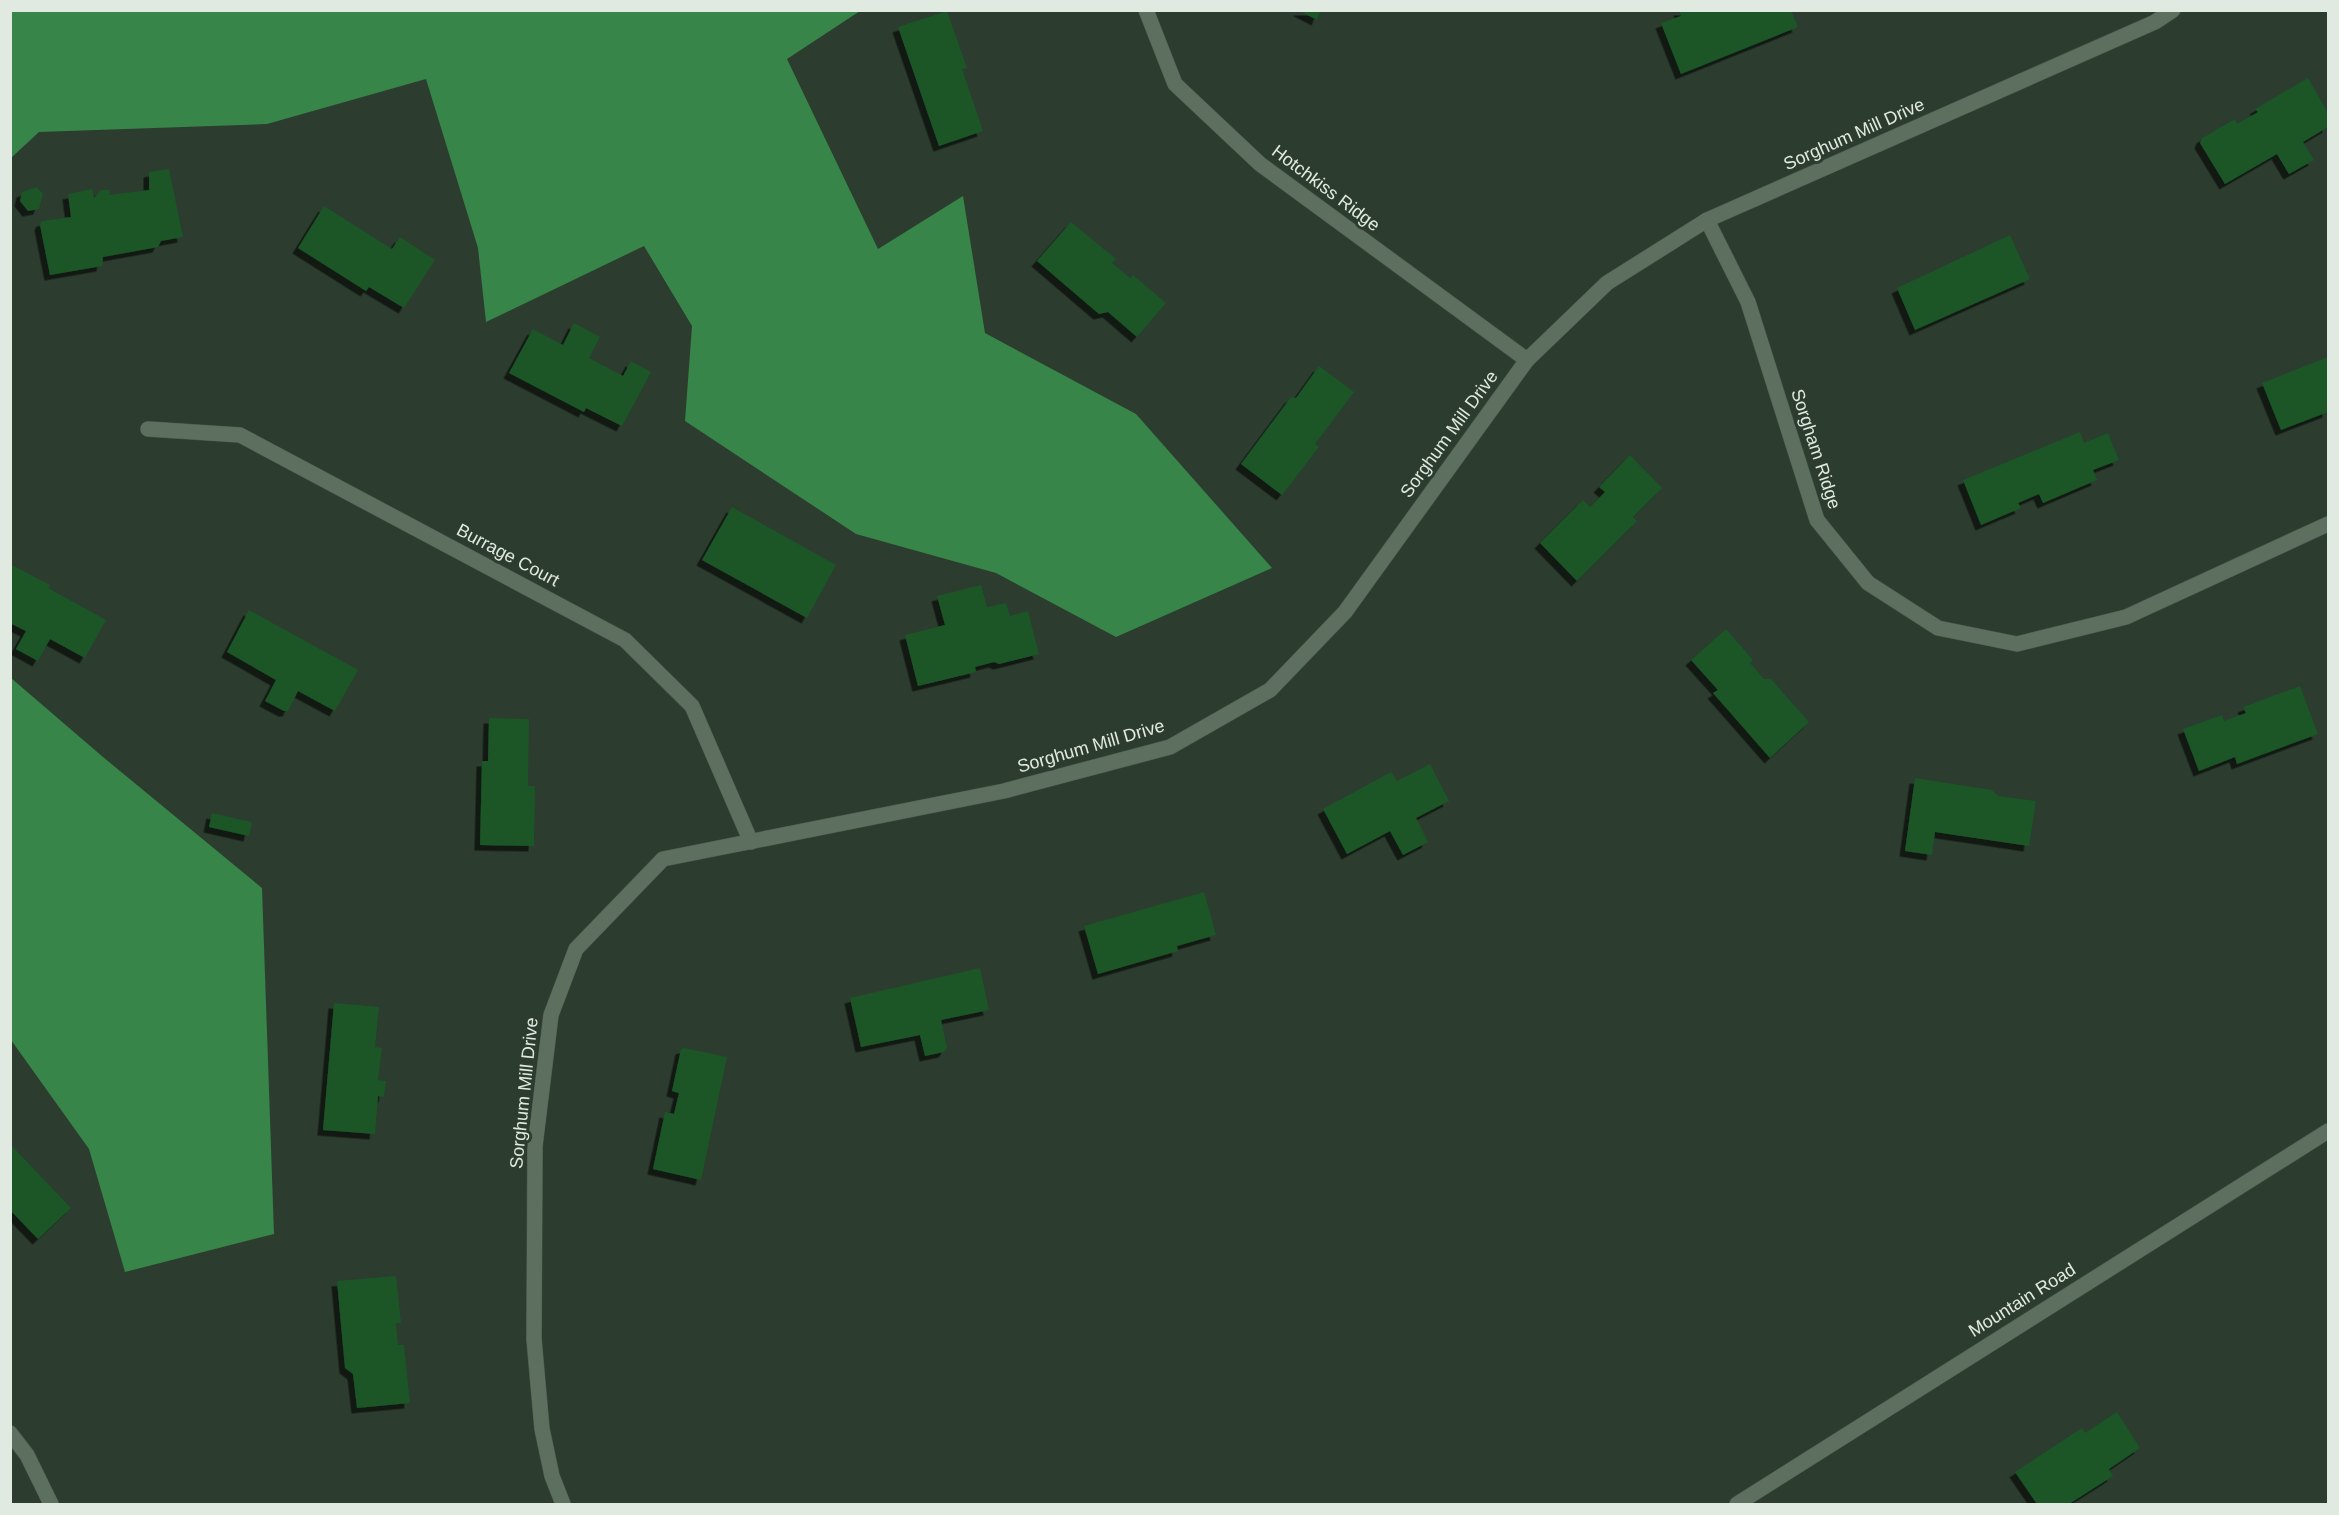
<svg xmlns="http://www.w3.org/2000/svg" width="2339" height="1515" font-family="Arial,sans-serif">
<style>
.forest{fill:#378548}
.building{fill:#1a5628;filter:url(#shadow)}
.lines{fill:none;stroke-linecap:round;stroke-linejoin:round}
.minor-casing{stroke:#49574b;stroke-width:16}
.secondary-casing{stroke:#49574b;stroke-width:16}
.minor{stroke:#5d6f5f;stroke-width:15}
.secondary{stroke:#5d6f5f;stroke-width:15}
.labels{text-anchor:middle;stroke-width:6;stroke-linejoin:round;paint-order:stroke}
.street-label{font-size:18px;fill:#e0eae1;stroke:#2c3c2e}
</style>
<defs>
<filter id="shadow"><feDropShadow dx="-5.5" dy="5.5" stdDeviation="0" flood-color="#0009"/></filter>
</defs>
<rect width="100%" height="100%" fill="#2c3c2e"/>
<g class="forest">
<polygon points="11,10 860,11 787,59 878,249 963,196 985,333 1136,414 1272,568 1116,637 996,573 856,534 685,421 692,326 644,246 486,322 478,248 426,79 267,124 39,132 11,158"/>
<polygon points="11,678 103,757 262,888 274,1234 125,1272 89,1149 11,1040"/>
</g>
<g class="building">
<polygon points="1298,10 1321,10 1317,20"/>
<polygon points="1679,10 1791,10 1798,27 1681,74 1661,23 1681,16"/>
<polygon points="947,11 967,68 962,69 983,131 939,146 898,27"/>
<polygon points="2308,78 2328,113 2328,127 2303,142 2314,160 2289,174 2277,154 2225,184 2200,143 2202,138 2235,119 2237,124 2258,112 2255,109"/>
<polygon points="169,169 183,237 161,241 158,247 103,257 102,266 50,275 40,225 42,221 71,217 68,194 92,189 94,198 101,190 110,190 109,195 149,190 149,172"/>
<polygon points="37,187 43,194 39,209 28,211 20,201 22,192"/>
<polygon points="324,206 392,249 400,237 435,260 404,308 369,287 366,291 298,248"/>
<polygon points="1071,222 1116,259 1112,263 1130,278 1133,275 1166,303 1137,337 1108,312 1099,314 1037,261"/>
<polygon points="2010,235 2030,279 1915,330 1897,288"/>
<polygon points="574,323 600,337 589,358 623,376 631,361 651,372 622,426 586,408 584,412 509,373 533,329 563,345"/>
<polygon points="2328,357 2328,412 2281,430 2262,383"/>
<polygon points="1319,366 1354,392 1315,444 1319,447 1282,495 1241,464 1291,397 1296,398"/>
<polygon points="2080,432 2084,443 2108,433 2119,460 2093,470 2097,480 2043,503 2039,494 2018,503 2021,508 1981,525 1963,480"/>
<polygon points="1630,455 1662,488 1633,517 1637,521 1577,581 1540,543 1583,500 1590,507 1605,492 1599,487"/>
<polygon points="732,507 836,565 807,618 702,560"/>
<polygon points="10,564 50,585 48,588 106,620 85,658 50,639 38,661 16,649 26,631 10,623"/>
<polygon points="981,585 987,607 1006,603 1010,616 1028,611 1039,654 999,664 994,662 975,667 976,672 918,686 905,635 945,625 937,596"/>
<polygon points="249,610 358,670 335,711 298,691 288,711 284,711 265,701 276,680 227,652"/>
<polygon points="1726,629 1753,660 1750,663 1764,679 1771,679 1809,722 1770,758 1713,693 1718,690 1691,660"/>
<polygon points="2300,686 2318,734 2237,764 2235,757 2199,771 2183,729 2222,715 2224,721 2246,713 2243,707"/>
<polygon points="489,718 529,719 528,786 535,786 534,846 480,845 482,761 488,761"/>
<polygon points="1430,764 1449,801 1416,818 1428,842 1403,855 1390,831 1347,854 1323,809 1391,772 1397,781"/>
<polygon points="1915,778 1992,790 1998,796 2036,801 2029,846 1935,832 1932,855 1905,851"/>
<polygon points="212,813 252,822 249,836 209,827"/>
<polygon points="1204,892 1216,935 1177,946 1178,951 1098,974 1084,926"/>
<polygon points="980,968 989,1010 941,1020 947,1048 944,1052 925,1056 920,1035 861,1047 850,998"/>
<polygon points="334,1003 379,1007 375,1047 382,1048 378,1080 386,1081 384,1097 378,1096 375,1134 323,1130"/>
<polygon points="684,1048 727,1057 701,1180 653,1169 665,1112 674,1114 679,1093 672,1091 681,1049"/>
<polygon points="10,1144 71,1208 38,1239 10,1210"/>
<polygon points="396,1276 401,1323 396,1323 398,1345 404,1345 410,1403 357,1408 353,1374 345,1368 337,1281"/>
<polygon points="2117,1412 2140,1448 2109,1469 2113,1476 2069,1504 2037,1504 2015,1472 2082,1428 2085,1433"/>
</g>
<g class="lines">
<defs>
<g id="minor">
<polyline points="1146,10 1175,84 1260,164 1527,360"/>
<polyline points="1707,220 1748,302 1817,520 1868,583 1938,628 2017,644 2126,617 2328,524"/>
<polyline points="148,429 240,435 625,640 692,706 751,842"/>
<polyline points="10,1433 27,1455 51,1504"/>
<polyline points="563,1504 552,1476 542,1429 534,1339 535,1146 551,1015 576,949 663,859 1004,791 1170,747 1270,690 1345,612 1527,360 1607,283 1707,220 2155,22 2173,10"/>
</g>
<polyline id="secondary" points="1737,1504 2328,1131"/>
</defs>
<use href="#minor" class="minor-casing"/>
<use href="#secondary" class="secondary-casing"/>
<use href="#minor" class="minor"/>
<use href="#secondary" class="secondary"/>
</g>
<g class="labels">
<g class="street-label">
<text transform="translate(1854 134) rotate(-24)" y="6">Sorghum Mill Drive</text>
<text transform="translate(1326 188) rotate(37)" y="6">Hotchkiss Ridge</text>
<text transform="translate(1449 434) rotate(-54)" y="6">Sorghum Mill Drive</text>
<text transform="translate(1816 449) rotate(72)" y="6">Sorgham Ridge</text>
<text transform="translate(508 555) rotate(28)" y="6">Burrage Court</text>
<text transform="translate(1091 746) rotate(-16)" y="6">Sorghum Mill Drive</text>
<text transform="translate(524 1093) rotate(-84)" y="6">Sorghum Mill Drive</text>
<text transform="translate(2022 1300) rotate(-32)" y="6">Mountain Road</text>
</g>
</g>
<rect width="2339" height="1515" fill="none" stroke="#e0eae1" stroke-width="24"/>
</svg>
